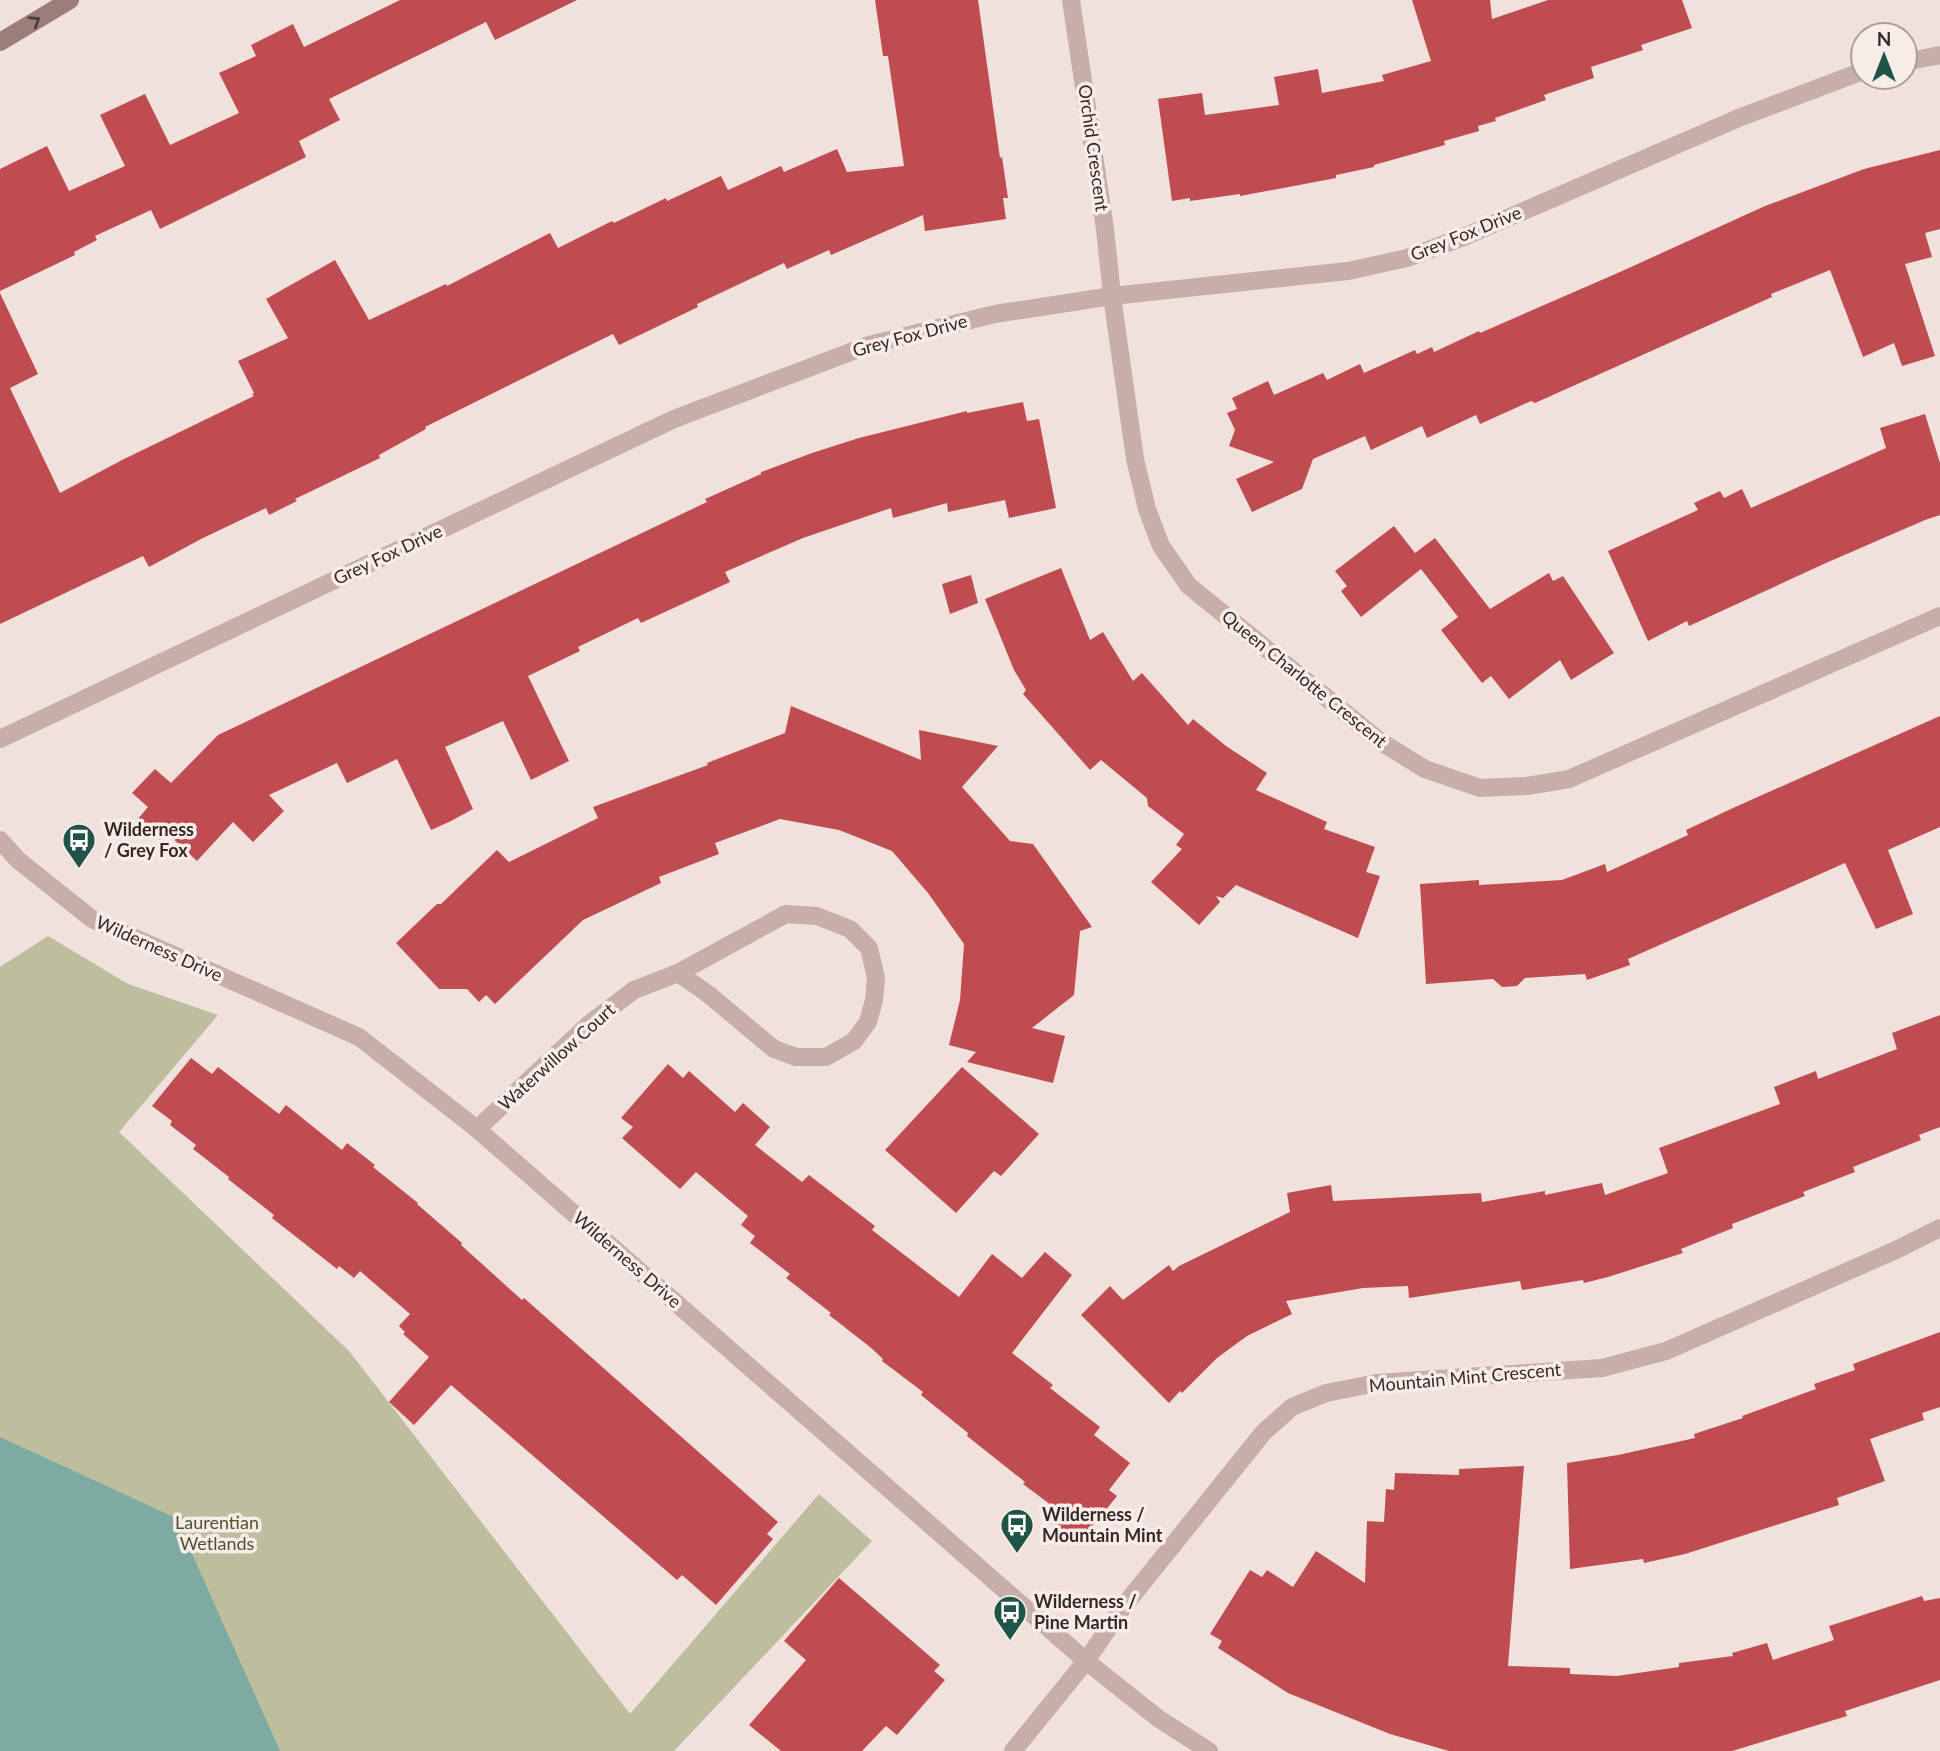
<svg xmlns="http://www.w3.org/2000/svg" width="1940" height="1751" font-family="Lato,sans-serif">
<style>
.green{fill:#bcbe9d}
.water{fill:#7daba1}
.building{fill:#be4c50}
.lines{fill:none;stroke-linecap:round;stroke-linejoin:round}
.minor{stroke:#c7aea9;stroke-width:18}
.secondary{stroke:#9b7d7a;stroke-width:18}
.oneway{stroke:#4e3e3c}
.labels{text-anchor:middle;stroke-width:7;stroke-linejoin:round;paint-order:stroke}
.street-label{font-size:18px;fill:#352928;stroke:#f8ece8}
.poi-label{font-size:18px;font-weight:bold;fill:#352928;stroke:#f8ece8;text-anchor:start}
.park-label{font-size:18px;fill:#4e522e;stroke:#f8ece8}
</style>
<rect width="100%" height="100%" fill="#f0e1dc"/>
<polygon class="green" points="48,936 128,984 218,1015 119,1132 349,1351 630,1714 819,1494 872,1541 674,1751 0,1751 0,967"/>
<polygon class="water" points="0,1437 176,1518 280,1751 0,1751"/>
<g class="building">
<polygon points="400,0 577,0 495,40 486,22 329,99 340,120 299,141 306,157 160,229 151,210 95,236 97,240 74,252 75,255 0,291 0,169 47,146 69,191 125,166 100,115 145,94 170,145 239,113 219,73 256,56 251,45 293,24 304,47"/>
<polygon points="875,0 978,0 1000,158 1002,157 1008,198 1003,198 1006,219 925,231 923,215 831,255 829,250 787,269 784,263 697,304 698,307 619,345 613,334 572,354 425,427 426,429 379,455 380,458 295,499 297,501 269,515 266,508 201,539 149,567 143,556 0,624 0,293 38,374 10,388 60,493 122,460 254,396 252,394 254,393 238,361 288,338 266,299 335,260 369,320 446,284 447,286 550,233 558,248 612,221 614,223 666,198 667,201 721,176 728,190 781,166 784,172 837,149 847,172 904,166 888,56 883,56"/>
<polygon points="1412,0 1490,0 1492,19 1548,0 1682,0 1692,28 1641,45 1643,50 1591,67 1594,78 1544,95 1546,100 1495,118 1496,121 1478,126 1479,131 1444,141 1445,145 1374,165 1374,167 1336,175 1336,178 1240,196 1240,194 1190,201 1190,198 1172,201 1158,99 1202,93 1205,115 1279,105 1274,77 1318,69 1322,93 1384,81 1382,75 1431,61"/>
<polygon points="1940,150 1940,229 1925,233 1932,257 1905,264 1935,356 1902,366 1894,343 1863,357 1830,270 1771,294 1772,297 1535,403 1531,401 1480,424 1476,415 1427,438 1422,426 1371,450 1365,436 1313,459 1302,489 1252,512 1236,479 1274,462 1229,446 1235,430 1227,413 1237,409 1232,398 1268,381 1274,395 1323,373 1327,380 1360,364 1364,373 1415,350 1417,354 1432,347 1434,352 1479,331 1480,333 1620,272 1765,206 1864,169"/>
<polygon points="1023,402 1027,421 1039,419 1056,508 1009,518 1005,500 948,512 947,503 893,518 891,508 803,538 725,572 730,582 641,623 638,618 578,647 580,651 528,676 569,761 531,780 503,721 445,747 473,809 449,822 431,830 397,759 347,783 337,763 269,795 284,811 253,842 233,822 197,861 168,834 160,841 137,820 148,807 132,793 155,769 171,783 218,735 707,502 705,499 761,474 761,472 812,453 859,438 967,411 967,413"/>
<polygon points="1925,414 1940,463 1940,515 1925,520 1826,563 1689,626 1687,621 1648,641 1608,551 1698,510 1694,503 1720,491 1724,498 1742,489 1751,508 1886,448 1880,428"/>
<polygon points="1394,526 1415,553 1435,538 1490,609 1549,573 1553,581 1563,576 1614,653 1571,680 1560,660 1509,699 1491,676 1482,683 1441,630 1458,617 1421,569 1361,617 1341,591 1347,586 1335,571"/>
<polygon points="1061,568 1090,640 1103,632 1133,681 1142,673 1188,725 1193,719 1226,746 1267,773 1256,790 1327,822 1324,829 1375,847 1366,872 1380,876 1358,938 1236,885 1223,898 1216,896 1220,902 1199,925 1151,882 1182,849 1176,845 1184,834 1148,806 1147,798 1101,760 1090,770 1023,694 1026,690 1014,670 985,599"/>
<polygon points="971,575 978,603 950,614 942,584"/>
<polygon points="791,706 921,760 919,730 998,746 962,787 1010,841 1033,844 1092,927 1080,931 1074,995 1032,1028 1065,1036 1053,1083 967,1062 976,1052 949,1045 960,1000 964,944 928,893 892,851 839,830 780,819 715,843 719,854 659,877 661,883 583,920 495,1004 486,995 479,1002 467,989 439,989 396,943 437,904 441,904 497,850 509,862 598,818 593,807 708,765 707,763 785,733"/>
<polygon points="1940,716 1940,827 1888,850 1913,914 1876,929 1845,863 1628,959 1630,965 1587,980 1585,974 1525,978 1517,986 1502,987 1493,979 1426,984 1420,884 1479,880 1479,885 1562,880 1605,864 1607,872 1688,835 1686,830 1733,808"/>
<polygon points="1940,1015 1940,1127 1919,1135 1921,1140 1853,1167 1855,1172 1803,1192 1805,1196 1732,1224 1733,1228 1681,1249 1683,1253 1608,1277 1584,1283 1583,1280 1522,1290 1520,1281 1409,1298 1408,1286 1363,1288 1286,1301 1292,1314 1247,1336 1217,1358 1182,1393 1180,1391 1169,1403 1081,1315 1110,1286 1123,1300 1169,1265 1173,1271 1179,1266 1290,1212 1287,1193 1331,1185 1333,1201 1481,1193 1482,1202 1545,1191 1545,1195 1602,1183 1605,1195 1668,1173 1659,1148 1780,1104 1774,1087 1816,1071 1818,1079 1897,1049 1892,1033"/>
<polygon points="191,1058 212,1074 218,1067 279,1114 286,1105 342,1150 347,1143 375,1165 373,1167 418,1203 417,1204 462,1243 461,1245 522,1300 524,1298 778,1522 767,1534 773,1539 716,1605 682,1575 677,1580 451,1385 414,1425 389,1402 429,1357 403,1334 405,1332 399,1326 410,1314 360,1271 354,1278 339,1266 337,1269 272,1218 274,1215 228,1179 229,1177 193,1149 196,1145 170,1125 172,1121 152,1106"/>
<polygon points="668,1064 683,1078 689,1071 735,1112 743,1103 770,1127 755,1145 802,1182 809,1175 875,1226 872,1230 959,1297 992,1254 1022,1278 1045,1252 1072,1275 1012,1353 1053,1385 1050,1388 1100,1427 1094,1435 1130,1463 1109,1490 1117,1496 1079,1543 1044,1515 1051,1505 1023,1484 1025,1482 967,1436 968,1433 921,1395 923,1392 882,1361 883,1359 870,1347 829,1315 831,1313 786,1278 790,1274 750,1243 755,1236 741,1225 748,1216 696,1172 680,1189 622,1138 633,1127 621,1118"/>
<polygon points="962,1067 1039,1134 1001,1176 994,1171 956,1213 885,1150"/>
<polygon points="1940,1332 1940,1407 1922,1413 1924,1420 1870,1439 1885,1481 1837,1498 1839,1505 1685,1554 1644,1563 1643,1559 1570,1569 1567,1463 1618,1455 1695,1438 1694,1434 1743,1418 1742,1416 1816,1389 1814,1384 1855,1370 1853,1364"/>
<polygon points="1524,1466 1508,1666 1570,1668 1570,1674 1617,1676 1679,1667 1679,1663 1733,1656 1732,1653 1767,1643 1773,1660 1834,1640 1829,1626 1922,1596 1924,1601 1940,1598 1940,1680 1845,1711 1847,1716 1732,1751 1449,1751 1390,1734 1288,1693 1218,1648 1222,1641 1210,1634 1250,1570 1262,1577 1267,1570 1293,1587 1316,1551 1365,1583 1367,1521 1384,1522 1386,1489 1394,1490 1395,1473 1459,1475 1459,1469"/>
<polygon points="839,1578 940,1665 934,1671 945,1680 897,1735 886,1726 862,1751 781,1751 749,1725 806,1660 784,1641"/>
</g>
<g class="lines">
<g class="minor">
<polyline points="1071,0 1105,229 1112,296 1135,459 1147,509 1161,546 1189,586 1381,742 1425,769 1480,788 1527,786 1569,779 1940,616"/>
<polyline points="1905,62 1940,55"/>
<polyline points="0,739 674,419 869,345 995,314 1112,296 1348,271 1407,258 1466,236 1741,117 1863,71"/>
<polyline points="0,840 18,860 92,919 359,1037 477,1129 1086,1661 1159,1719 1209,1751"/>
<polyline points="477,1129 588,1025 634,990 678,973 786,914 817,916 850,929 869,948 876,978 874,1000 868,1022 854,1041 826,1057 796,1057 774,1049 708,994 678,973"/>
<polyline points="1013,1751 1086,1661 1123,1607 1263,1433 1292,1407 1326,1393 1377,1383 1602,1368 1666,1351 1896,1250 1940,1228"/>
</g>
<polyline class="secondary" points="0,42 70,0"/>
</g>
<defs><path id="oneway-chevron" d="M-2-3.5L2.5 0L-2 3.5" fill="none" stroke-width="1.6" stroke-linecap="round" stroke-linejoin="round" transform="scale(1.75)"/></defs>
<use class="oneway" href="#oneway-chevron" transform="translate(35 21) rotate(-31)"/>
<defs>
<symbol id="bus-pin" viewBox="-11 -11 22 30"><path d="M0 17L-7.5 6A9.5 9.5 0 1 1 7.5 6Z" fill="#205449" stroke="#f8ece8"/><path d="M-5-6H5V4H4V6H2V4H-2V6H-4V4H-5ZM-3.5-4V0h7V-4ZM-3.5 1.2v1.5H-2V1.2ZM2 1.2v1.5H3.5V1.2Z" fill="#fff"/></symbol>
</defs>
<g fill-rule="evenodd">
<use href="#bus-pin" x="60" y="821" width="38" height="52"/>
<use href="#bus-pin" x="998" y="1506" width="38" height="52"/>
<use href="#bus-pin" x="991" y="1593" width="38" height="52"/>
</g>
<g class="labels">
<g class="street-label">
<text transform="translate(1093 148) rotate(82)" y="6">Orchid Crescent</text>
<text transform="translate(1466 234) rotate(-22)" y="6">Grey Fox Drive</text>
<text transform="translate(910 336) rotate(-15)" y="6">Grey Fox Drive</text>
<text transform="translate(388 555) rotate(-25)" y="6">Grey Fox Drive</text>
<text transform="translate(1304 679) rotate(39)" y="6">Queen Charlotte Crescent</text>
<text transform="translate(159 949) rotate(24)" y="6">Wilderness Drive</text>
<text transform="translate(557 1057) rotate(-42)" y="6">Waterwillow Court</text>
<text transform="translate(627 1260) rotate(41)" y="6">Wilderness Drive</text>
<text transform="translate(1465 1378) rotate(-5)" y="6">Mountain Mint Crescent</text>
</g>
<g class="poi-label">
<text x="104" y="836">Wilderness<tspan x="104" dy="21">/ Grey Fox</tspan></text>
<text x="1042" y="1521">Wilderness /<tspan x="1042" dy="21">Mountain Mint</tspan></text>
<text x="1034" y="1608">Wilderness /<tspan x="1034" dy="21">Pine Martin</tspan></text>
</g>
<g class="park-label">
<text x="217" y="1529">Laurentian<tspan x="217" dy="21">Wetlands</tspan></text>
</g>
</g>
<g transform="translate(1884 56)"><circle r="33" fill="#f8ece8" stroke="#aa9e9b" stroke-width="2"/>
<path d="M0-5L12 26L0 18L-12 26Z" fill="#205449"/>
<text y="-10" font-size="19" font-weight="bold" text-anchor="middle" fill="#352928">N</text>
</g>
</svg>
